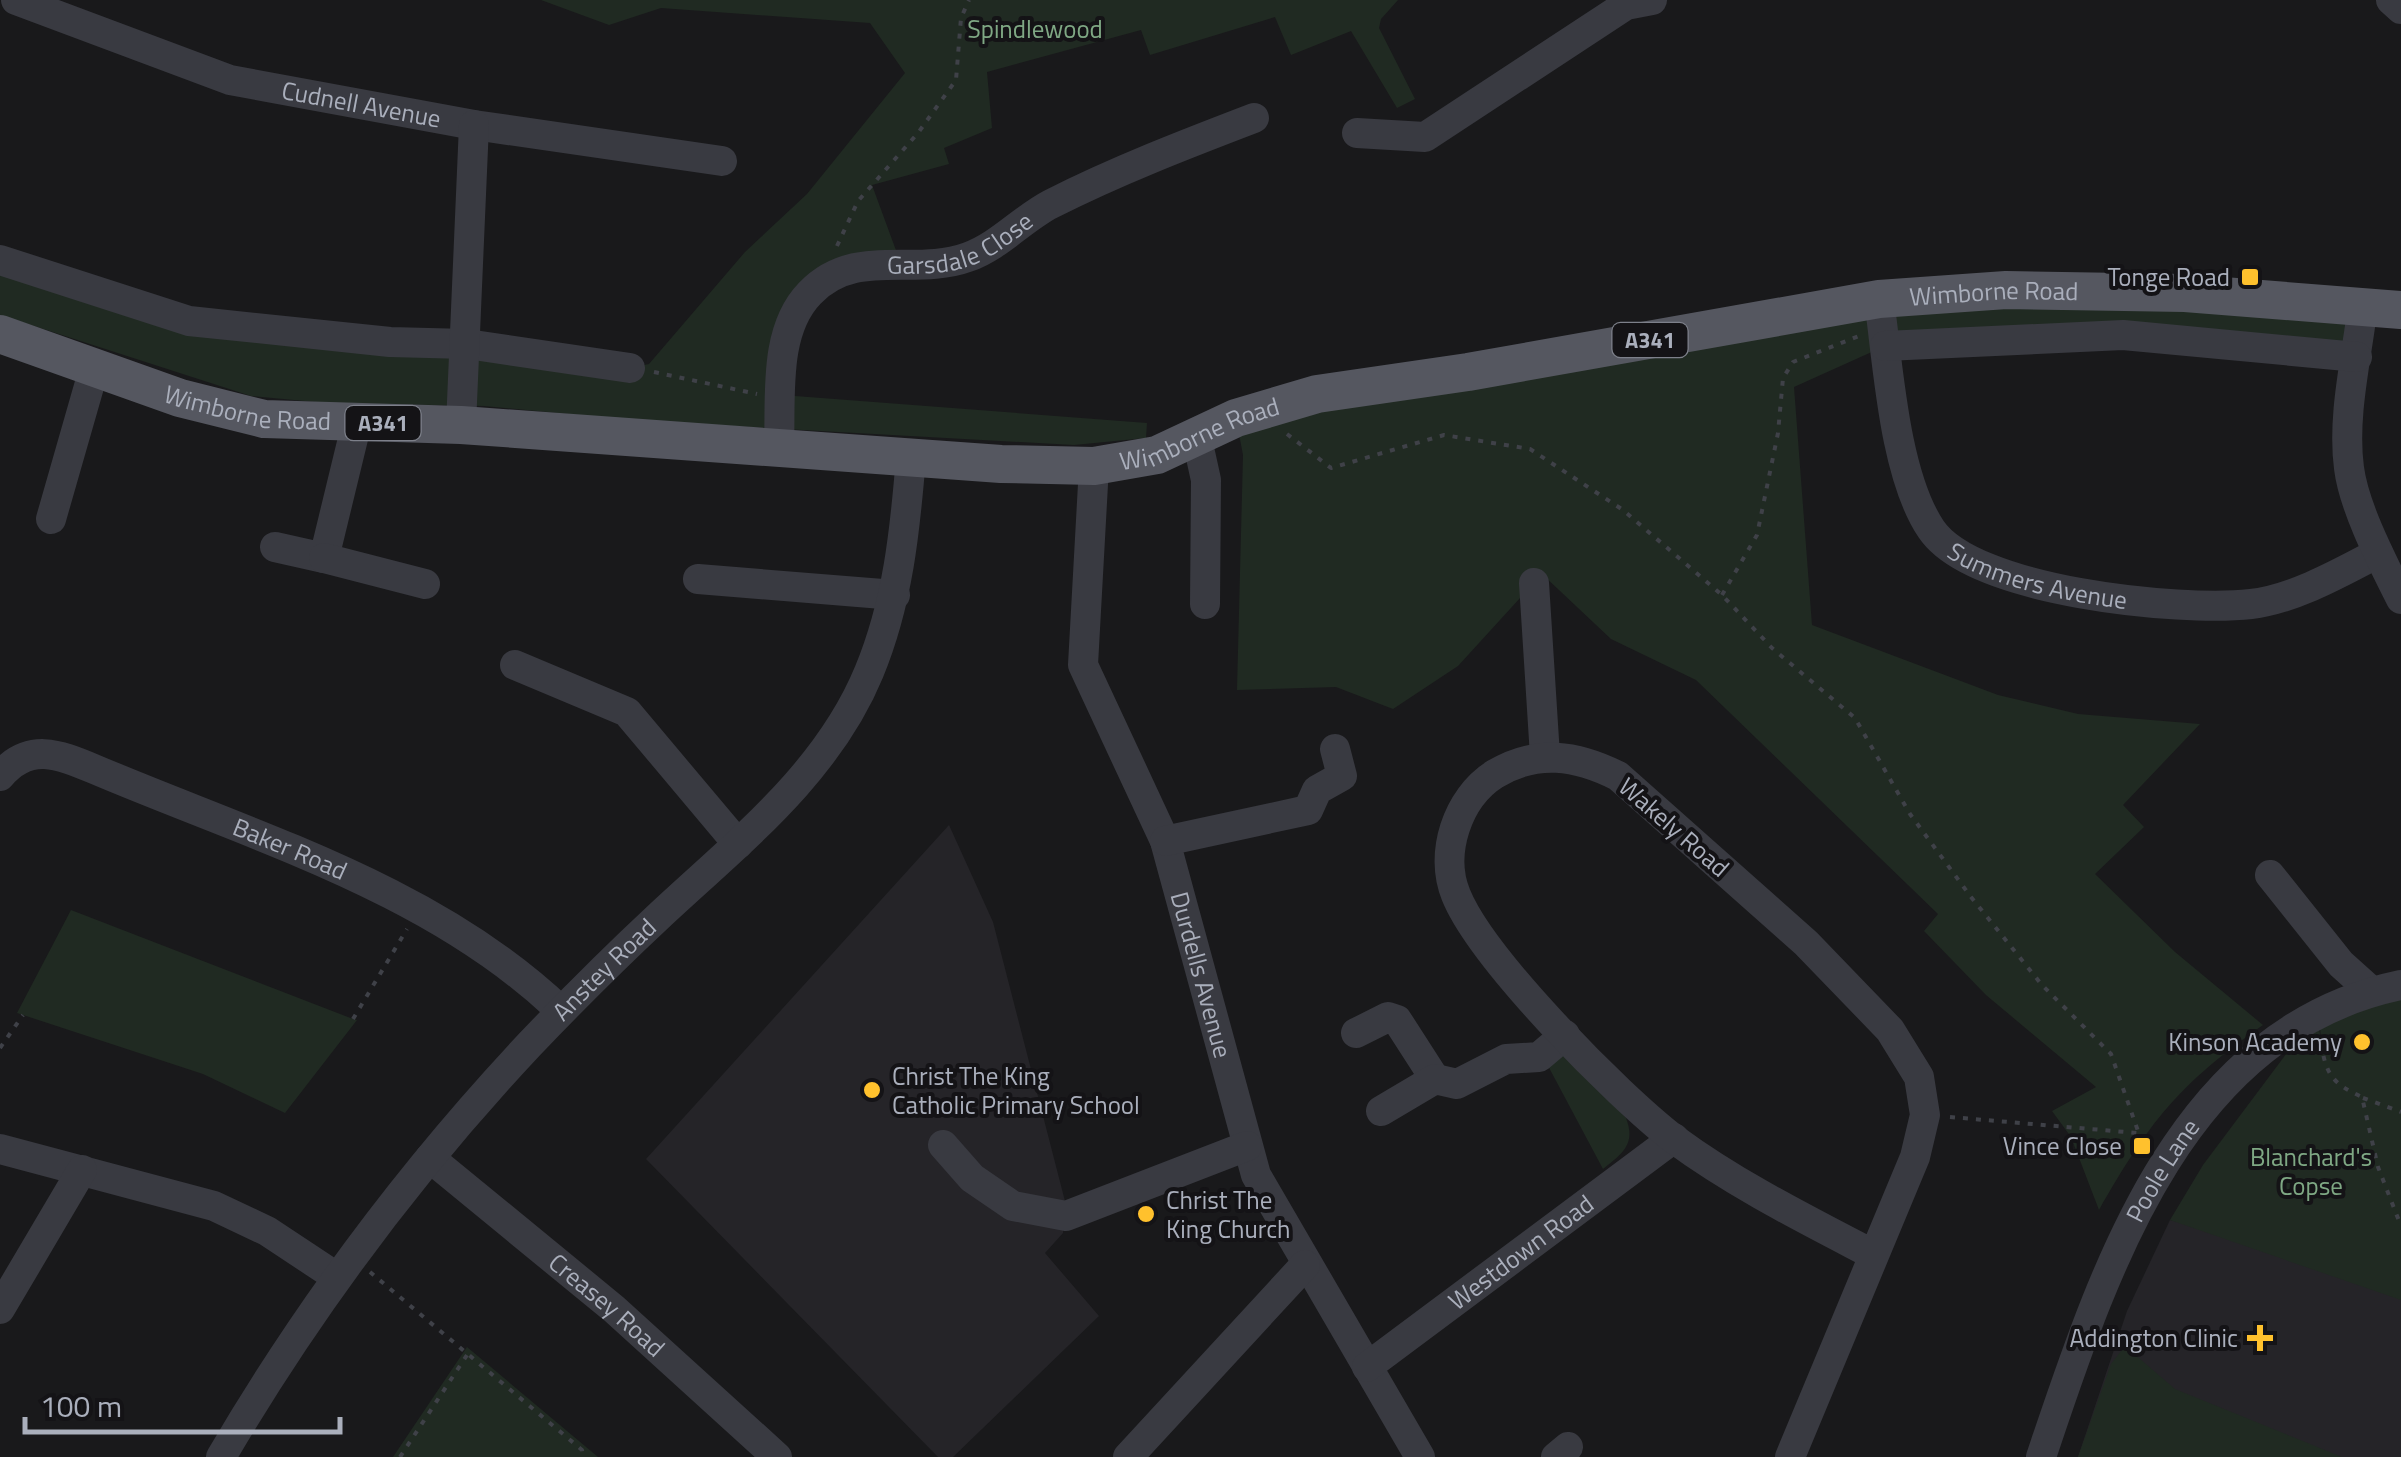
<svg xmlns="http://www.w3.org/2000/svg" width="2401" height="1457" font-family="'Titillium Web',sans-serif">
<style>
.built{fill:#252428}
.green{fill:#202a22}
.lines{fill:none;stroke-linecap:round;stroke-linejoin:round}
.path{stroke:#3f4148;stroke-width:4;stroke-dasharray:5 8;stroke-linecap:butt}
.minor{stroke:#393a41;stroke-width:30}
.major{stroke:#555760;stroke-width:38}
.poi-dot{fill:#ffc12d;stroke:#141316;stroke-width:4}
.labels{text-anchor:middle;stroke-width:8;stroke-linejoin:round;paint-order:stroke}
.shield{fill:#141316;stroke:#7d808a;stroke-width:2.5}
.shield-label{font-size:22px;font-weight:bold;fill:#aaafbc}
.park-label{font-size:25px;fill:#7fa884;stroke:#141316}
.street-label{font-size:25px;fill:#aaafbc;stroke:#141316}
.poi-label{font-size:25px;fill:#aaafbc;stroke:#141316;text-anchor:end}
</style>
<rect width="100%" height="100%" fill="#19191b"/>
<g class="built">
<polygon points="949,825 993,922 1066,1205 1063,1233 1045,1253 1099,1316 953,1457 938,1457 646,1159"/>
<polygon points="2170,1220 2401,1272 2401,1457 2078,1457 2127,1311"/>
</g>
<g class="green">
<polygon points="541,0 1398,0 1381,19 1379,28 1415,99 1397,108 1351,31 1291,55 1275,17 1150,55 1141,30 987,72 992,128 944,148 949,164 872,185 901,264 809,294 782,395 1147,423 1146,438 1074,445 642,421 484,406 326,403 251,396 0,315 0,260 189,321 630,368 649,364 745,252 807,194 905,73 870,23 661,8 609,25"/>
<path d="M1879 299 2363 304 2357 357 2241 344 1885 346 1794 387 1812 625 1998 695 2078 714 2200 724 2123 805 2144 827 2095 874 2175 952 2263 1025C2178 1085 2150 1121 2099 1210L2071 1137 2052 1111 2096 1087 1986 995 1924 931 1938 914 1696 680 1611 639 1542 574 1458 666 1393 709 1336 687 1237 690 1243 455 1236 418Z"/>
<polygon points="71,910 353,1019 357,1020 285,1113 203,1074 17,1013"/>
<polygon points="2401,989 2401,1300 2170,1220 2203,1165 2316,1014 2321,1039 2319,1014"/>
<path d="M1562 1050 1626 1118C1636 1144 1623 1153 1603 1169L1546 1062Z"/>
<polygon points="2125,1346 2175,1389 2342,1457 2078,1457 2111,1364"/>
<polygon points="467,1347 598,1457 393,1457"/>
</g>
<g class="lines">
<g class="path">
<polyline points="837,246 858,201 918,133 956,80 961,18 969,0"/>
<polyline points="654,372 757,394"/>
<polyline points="1287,434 1331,468 1444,435 1530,449 1623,510 1722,595 1772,648 1855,718 1910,814 1971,897 2042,985 2111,1054 2145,1151"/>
<polyline points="1722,595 1757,535 1778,433 1783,378 1793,362 1859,336"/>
<polyline points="353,1019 407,929"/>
<path d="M2321 1043C2326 1075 2333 1084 2362 1097L2378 1167 2401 1226"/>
<polyline points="0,1048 23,1015"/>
<polyline points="2363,1098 2401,1112"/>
<polyline points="1950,1117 2137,1133"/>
<polyline points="370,1272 582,1450 583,1457"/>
<polyline points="400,1457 469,1352"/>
</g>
<g class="minor">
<path id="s1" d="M16 0 230 80 474 125 722 161"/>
<polyline points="2391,0 2401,9"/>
<polyline points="1357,133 1425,137 1626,5 1652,0"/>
<polyline points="0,260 189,321 390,342 467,344 630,368"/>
<path id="s2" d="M1879 299C1888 364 1894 474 1931 529 1973 592 2180 612 2251 604 2294 599 2340 573 2378 553"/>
<path d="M2363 304C2357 357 2342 415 2349 468 2354 508 2383 563 2401 599"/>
<polyline points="1885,346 2123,335 2357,357"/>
<polyline points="461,425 474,125"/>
<polyline points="1197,439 1206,480 1205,604"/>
<path id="s3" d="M779 446C781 397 773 331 810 293 855 246 914 277 968 257 999 246 1022 219 1051 204 1116 171 1186 144 1254 118"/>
<path id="s4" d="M1094 466 1083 665 1165 841 1256 1175 1420 1457"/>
<polyline points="51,519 94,369"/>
<polyline points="275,547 324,558 357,422"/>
<polyline points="324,558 425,584"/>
<polyline points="698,579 895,595"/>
<polyline points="1534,583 1545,756"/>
<polyline points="515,665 627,712 738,844"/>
<path id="s5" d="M0 776C29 742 58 754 94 769 254 837 434 889 561 1011"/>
<polyline points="1165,841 1308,810 1317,790 1342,776 1335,749"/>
<polyline points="2270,875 2341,964 2371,991"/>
<polyline points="1356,1033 1388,1017 1397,1020 1435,1079"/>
<polyline points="1381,1111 1435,1079 1457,1084 1506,1059 1539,1057 1565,1035"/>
<polyline points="943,1145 972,1178 1013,1206 1066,1216 1247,1146"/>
<polyline points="0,1149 214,1206 267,1231 335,1276"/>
<path id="s6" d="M430 1158 614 1309 777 1457"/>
<polyline points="0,1309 82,1170"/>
<path id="s7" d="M1367 1367 1674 1138"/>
<path id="s8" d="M221 1457C309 1307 410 1172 529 1045 571 1001 614 958 658 917 737 843 827 774 869 672 898 602 905 531 911 457"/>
<polyline points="1128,1457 1305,1265"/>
<polyline points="1556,1457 1568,1447"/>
<path d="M1790 1457 1915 1157 1925 1115 1919 1077 1890 1030 1806 943 1618 776C1576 755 1537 749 1495 774 1457 798 1439 854 1456 895 1482 959 1617 1095 1674 1139 1735 1184 1805 1219 1872 1254"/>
<path id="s9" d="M2041 1457C2104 1270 2180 1031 2401 985"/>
</g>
<path class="major" id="s10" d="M0 334 180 398 264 419 461 425 1001 464 1094 466 1157 455 1236 418 1317 394 1468 372 1879 299 2006 290 2185 293 2401 310"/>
</g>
<g class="poi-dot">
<rect x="2240" y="267" width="20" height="20" rx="5"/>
<circle cx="2362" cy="1042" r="10"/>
<circle cx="872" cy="1090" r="10"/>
<rect x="2132" y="1136" width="20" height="20" rx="5"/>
<circle cx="1146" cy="1214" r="10"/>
<path d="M2255 1323h10v10h10v10h-10v10h-10v-10h-10v-10h10z"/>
</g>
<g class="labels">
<g class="shield">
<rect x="1612.5" y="323" width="75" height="34" rx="8"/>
<rect x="345.5" y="406" width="75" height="34" rx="8"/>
</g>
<g class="shield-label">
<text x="1650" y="348">A341</text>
<text x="383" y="431">A341</text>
</g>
<g class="park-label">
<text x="1035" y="38">Spindlewood</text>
<text x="2311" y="1166">Blanchard's<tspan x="2311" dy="29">Copse</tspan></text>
</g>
<g class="street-label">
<text dy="9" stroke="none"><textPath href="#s1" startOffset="362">Cudnell Avenue</textPath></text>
<text dy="9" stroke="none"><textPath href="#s3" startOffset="322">Garsdale Close</textPath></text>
<text dy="9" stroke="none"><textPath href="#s10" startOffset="2030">Wimborne Road</textPath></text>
<text dy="9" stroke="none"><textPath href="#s10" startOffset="260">Wimborne Road</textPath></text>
<text dy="9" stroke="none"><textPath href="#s10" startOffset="1220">Wimborne Road</textPath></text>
<text dy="9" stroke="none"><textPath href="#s2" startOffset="358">Summers Avenue</textPath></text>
<text transform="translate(1674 827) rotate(41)" y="9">Wakely Road</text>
<text dy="9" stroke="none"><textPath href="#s5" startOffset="315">Baker Road</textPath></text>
<text dy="9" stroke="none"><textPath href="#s8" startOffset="622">Anstey Road</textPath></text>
<text dy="9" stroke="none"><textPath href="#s4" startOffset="532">Durdells Avenue</textPath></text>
<text dy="9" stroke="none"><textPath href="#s9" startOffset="312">Poole Lane</textPath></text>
<text dy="9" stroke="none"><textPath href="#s7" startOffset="192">Westdown Road</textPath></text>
<text dy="9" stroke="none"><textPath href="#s6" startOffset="230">Creasey Road</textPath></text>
</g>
<g class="poi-label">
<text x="2230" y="286">Tonge Road</text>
<text x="2342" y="1051">Kinson Academy</text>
<text x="892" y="1085" text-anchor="start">Christ The King<tspan x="892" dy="29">Catholic Primary School</tspan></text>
<text x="2122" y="1155">Vince Close</text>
<text x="1166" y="1209" text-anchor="start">Christ The<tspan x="1166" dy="29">King Church</tspan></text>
<text x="2238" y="1347">Addington Clinic</text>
</g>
</g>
<path d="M25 1417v15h315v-15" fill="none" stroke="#aaafbc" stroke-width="5"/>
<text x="40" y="1417" font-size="30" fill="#aaafbc" stroke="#141316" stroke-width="8" paint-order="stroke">100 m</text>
</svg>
